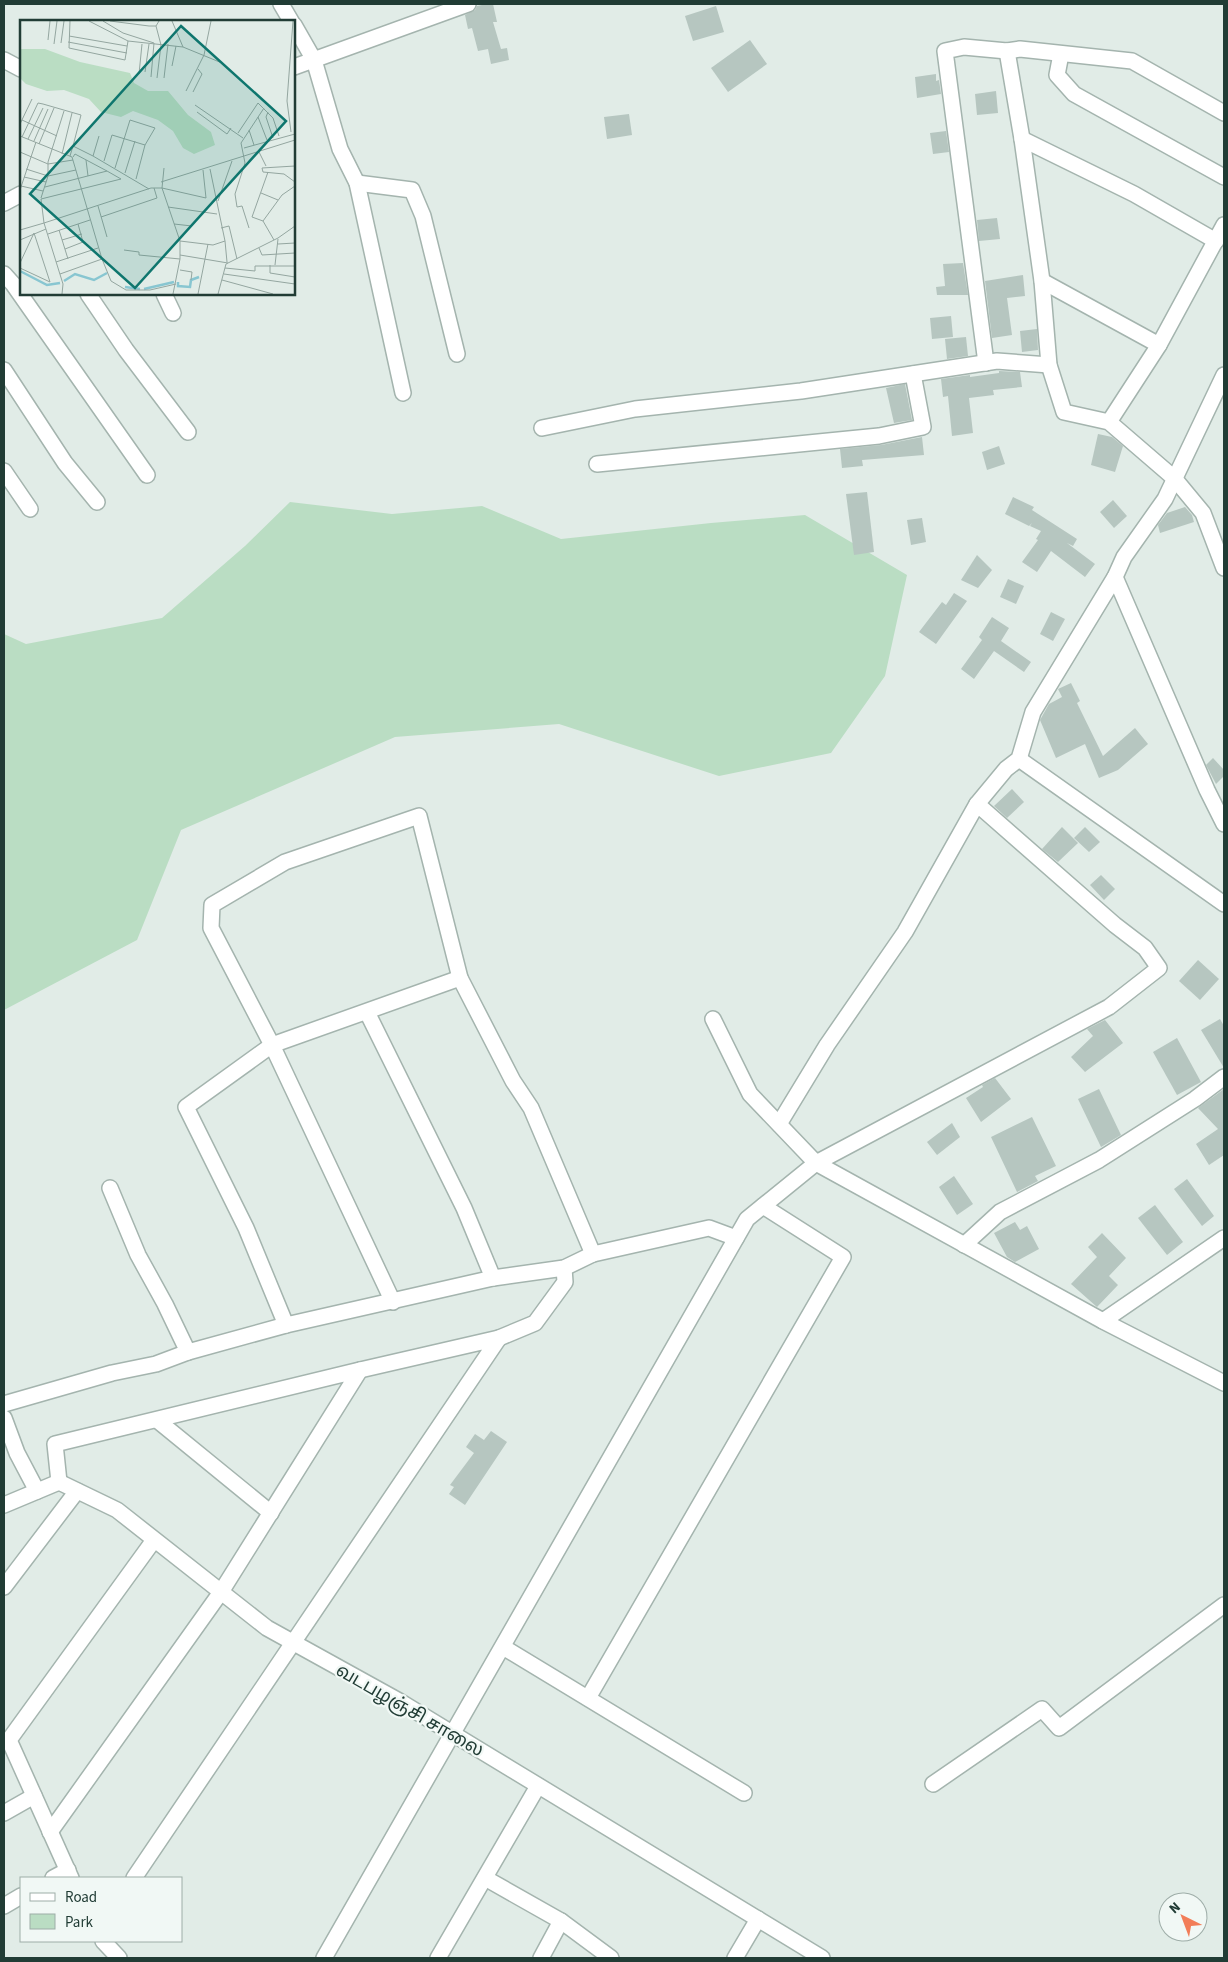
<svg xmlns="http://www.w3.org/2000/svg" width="1228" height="1962" font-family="'Source Sans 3','Noto Sans Tamil',sans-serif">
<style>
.green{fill:#baddc3}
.building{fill:#b6c6c0}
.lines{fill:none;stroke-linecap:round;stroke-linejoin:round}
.minor-casing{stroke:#a4b4ae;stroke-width:18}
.minor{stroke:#fff;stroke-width:15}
.labels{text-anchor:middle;stroke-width:4.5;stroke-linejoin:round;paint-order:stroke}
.street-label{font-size:18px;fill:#213c35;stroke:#f1f8f5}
.inset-river{fill:none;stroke:#88c6d1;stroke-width:2.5}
.inset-road{fill:none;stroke:#94a6a0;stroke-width:1}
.view{fill:#0f766e;fill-opacity:0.15;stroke:#0f766e;stroke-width:2.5}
.inset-edge{fill:none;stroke:#213c35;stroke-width:2.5}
</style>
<rect width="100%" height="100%" fill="#e1ece7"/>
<polygon class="green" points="290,502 392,514 482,506 561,539 711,523 805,515 907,575 885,676 831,753 719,776 559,724 395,737 181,830 137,940 4,1010 4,634 26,644 162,618 245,546"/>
<g class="building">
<polygon points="487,4 493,4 497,22 493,22 501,49 507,48 509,60 491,64 488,49 478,51 472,28 468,29 465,15 475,10 477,6"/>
<polygon points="716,6 724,32 693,41 685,16"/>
<polygon points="750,40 767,64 728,92 711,68"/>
<polygon points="936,74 936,81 939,80 941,94 917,98 915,77"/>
<polygon points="996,91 998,113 977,115 975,94"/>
<polygon points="629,114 632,135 607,139 604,117"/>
<polygon points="946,131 949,152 933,154 930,133"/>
<polygon points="997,218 1000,239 979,241 977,220"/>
<polygon points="963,263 968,295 937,295 936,287 945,286 943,264"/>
<polygon points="1023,275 1025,296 1007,298 1012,335 992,338 985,281"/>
<polygon points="951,316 953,337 932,339 930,318"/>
<polygon points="1037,329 1038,350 1022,352 1020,331"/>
<polygon points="966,337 968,356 947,359 945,339"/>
<polygon points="999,371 1020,372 1022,387 993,390 994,395 969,398 973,433 952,436 948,396 943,397 941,379 970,375 970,377 999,373"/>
<polygon points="905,384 912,420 894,423 886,388"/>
<polygon points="1098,434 1112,437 1123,446 1115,472 1091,465"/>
<polygon points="922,437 924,455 862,460 863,466 842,468 840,449 881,445"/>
<polygon points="999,446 1005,464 987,470 982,452"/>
<polygon points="867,492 874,552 854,555 846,494"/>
<polygon points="1013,497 1034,507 1032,510 1077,539 1073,546 1067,543 1095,564 1085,577 1051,551 1037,572 1022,562 1038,540 1036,539 1041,531 1030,526 1032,523 1029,526 1005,514"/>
<polygon points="1113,500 1127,516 1114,528 1100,512"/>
<polygon points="1185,507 1192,515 1194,522 1160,533 1158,525 1167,513"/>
<polygon points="922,518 926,542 911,545 907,520"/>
<polygon points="977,555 992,570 978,588 961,580"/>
<polygon points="1008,579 1024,586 1016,604 1000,597"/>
<polygon points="954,593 967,601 936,644 919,632 942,602 946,605"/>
<polygon points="1051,612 1065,619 1053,641 1040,634"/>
<polygon points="992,617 1009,628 1001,641 1031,662 1024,672 994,651 974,679 961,669 982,640 979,637"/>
<polygon points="1071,683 1080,701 1077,703 1103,756 1135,728 1148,744 1118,770 1099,778 1085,744 1056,758 1040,720 1049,704 1062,697 1058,689"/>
<polygon points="1213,758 1224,770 1224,776 1216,784 1206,765"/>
<polygon points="1012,789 1024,802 1007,818 994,806"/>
<polygon points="1062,827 1078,843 1058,862 1042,849"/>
<polygon points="1085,827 1100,842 1089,852 1074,838"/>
<polygon points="1101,875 1115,889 1104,900 1090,885"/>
<polygon points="1198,960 1219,979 1200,1000 1179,981"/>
<polygon points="1220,1019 1224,1026 1224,1068 1201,1030"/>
<polygon points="1105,1020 1123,1043 1085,1072 1071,1057 1093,1036 1087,1029"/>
<polygon points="1177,1038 1201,1082 1177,1095 1153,1052"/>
<polygon points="995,1078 1011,1099 981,1122 966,1098 983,1087 982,1085"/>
<polygon points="1099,1089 1121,1135 1101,1147 1078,1099"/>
<polygon points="1224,1089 1224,1155 1209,1165 1196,1144 1218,1129 1198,1108"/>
<polygon points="1032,1117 1056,1166 1035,1176 1038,1181 1017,1192 991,1137"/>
<polygon points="952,1123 960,1137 937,1155 927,1142"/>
<polygon points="954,1176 973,1204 957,1215 939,1187"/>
<polygon points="1187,1179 1214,1216 1202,1226 1174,1189"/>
<polygon points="1155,1205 1183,1242 1167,1255 1138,1218"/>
<polygon points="1015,1222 1020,1230 1027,1226 1039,1249 1015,1262 1007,1257 994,1233"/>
<polygon points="1102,1233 1126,1258 1109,1276 1118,1285 1097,1307 1071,1284 1097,1257 1088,1247"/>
<polygon points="491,1431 507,1442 465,1505 449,1494 454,1487 450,1485 474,1453 466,1447 475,1434 484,1440"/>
</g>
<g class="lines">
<defs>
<g id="minor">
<polyline points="281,4 291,21"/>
<polyline points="294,25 314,60 340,149 357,183 403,393"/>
<polyline points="1007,51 1022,139 1042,281 1049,365 1064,412 1109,422 1174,478 1203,513 1224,568"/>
<polyline points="1061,54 1057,75 1074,94 1224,177"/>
<polyline points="4,60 21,69"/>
<polyline points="294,67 468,4"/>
<polyline points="1022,139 1134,194 1216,241"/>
<polyline points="357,183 412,190 423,216 457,354"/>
<polyline points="4,203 21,194"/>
<polyline points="4,274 13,284 147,475"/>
<polyline points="1042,281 1159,345"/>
<polyline points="88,294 126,350 188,432"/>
<polyline points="164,294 173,313"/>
<polyline points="986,363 945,51 964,47 1007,51 1020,49 1132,61 1224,113"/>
<polyline points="4,370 65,463 97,502"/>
<polyline points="1109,422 1159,345 1224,225"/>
<polyline points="542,428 635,409 801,391 997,361 1049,365"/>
<polyline points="597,464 879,436 923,427 913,374"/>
<polyline points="4,471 30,509"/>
<polyline points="1115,577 1207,790 1224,824"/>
<polyline points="1019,759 1224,904"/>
<polyline points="367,1012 464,1208 493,1278"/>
<polyline points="713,1019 750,1094 816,1163 1109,1007 1159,968 1145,948 1115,925 977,804"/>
<polyline points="779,1124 827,1045 905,932 977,804 1006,769 1019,759 1033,712 1115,577 1124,557 1165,499 1224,375"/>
<polyline points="964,1245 1000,1212 1099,1160 1195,1099 1224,1077"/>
<polyline points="393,1302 272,1045 211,928 212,905 285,862 419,816 460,978 513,1081 531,1108 593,1254"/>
<polyline points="1103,1321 1224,1238"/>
<polyline points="286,1325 246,1228 186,1107 272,1045 460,978"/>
<polyline points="499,1338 535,1323 565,1282 564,1268"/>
<polyline points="188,1352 286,1325 493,1278 564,1268 593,1254 709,1228 736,1238"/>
<polyline points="4,1404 112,1373 156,1364 188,1352 165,1304 138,1255 110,1188"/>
<polyline points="4,1418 17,1453 37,1491"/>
<polyline points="157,1420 271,1513"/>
<polyline points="4,1505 59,1482 117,1510 267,1628 399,1701 822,1958"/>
<polyline points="4,1587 77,1491"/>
<polyline points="503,1647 744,1793"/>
<polyline points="588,1698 843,1257 763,1206"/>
<polyline points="933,1784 1042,1709 1059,1728 1224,1605"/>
<polyline points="4,1813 34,1796"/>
<polyline points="50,1832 221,1592 360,1370 55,1444 59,1482"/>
<polyline points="53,1878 68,1870"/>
<polyline points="71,1878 9,1740 154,1540"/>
<polyline points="134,1878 499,1338 360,1370"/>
<polyline points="485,1878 561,1921 611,1958"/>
<polyline points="4,1906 21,1896"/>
<polyline points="103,1941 119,1958"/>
<polyline points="324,1958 747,1219 816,1163 1103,1321 1224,1383"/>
<polyline points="438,1958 538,1786"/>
<polyline points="541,1958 561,1921"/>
<polyline points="735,1958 758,1919"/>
</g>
</defs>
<use href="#minor" class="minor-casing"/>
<use href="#minor" class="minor"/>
</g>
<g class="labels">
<g class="street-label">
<text transform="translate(410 1710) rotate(30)" y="6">வடபழஞ்சி சாலை</text>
</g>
</g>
<g transform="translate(20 20)">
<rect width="275" height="275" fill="#e1ece7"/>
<path d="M0 29H25L60 42 110 53 114 63 128 71H148L168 95 191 112 195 125 174 134 163 128 153 111 138 100 113 91 101 97 81 92 69 79 44 70 27 71 6 64 0 58Z" fill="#baddc3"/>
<path class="inset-river" d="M0 251 27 265 40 263M44 261 55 254 74 260 87 253M158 262V266L170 267 171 260 179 257M105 267 120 269M124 269 154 262"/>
<path class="inset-road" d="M50 1 49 28 105 40 108 21M69 1 108 21 163 27 202 43 210 50M83 1 103 13 134 23 131 57M90 1 129 6H136L139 1M152 1 163 27M136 6 141 25 137 58M49 16 107 26M28 20 30 1M48 22 107 33M41 23 44 1M34 24 37 1M152 46 156 26M125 52 129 24M119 54 122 24M144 58 148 24M166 71 184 35 191 1M173 72 182 54 178 49M175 85 223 118M177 92 207 114 211 108M248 92 246 97 253 118M238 97 247 120M2 100 37 116M0 104 12 79M229 110 234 125M271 112 267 81 273 1M218 113 238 83 253 98 259 116M0 116 52 137 82 239 91 261 106 270H130L156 264M2 117 18 83 23 84 61 95 53 126M8 119 23 88M14 121 28 89M19 124 34 88M224 128 275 114M0 132 28 144 53 140M239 132 246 146M42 134 52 93M50 136 53 126 73 136 79 116M73 136 129 169M66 140 68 156M84 141 92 115 125 125M275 146 242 148 243 152 264 154 275 162M95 148 110 100 135 108 125 125 116 159M144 148 142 168 186 178 183 150M6 149 28 156V142L44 91M190 149 205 221M248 152 232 197 243 201 254 220M105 153 115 121M4 157 26 162M141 162 275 120M1 166 23 171M25 167 87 151 55 134 53 137M0 170 16 122M241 173 258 180M21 178 28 156 56 150M198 181 212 141M78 186 87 217M148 187 197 194M81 197 137 178 134 168M243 201 262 175 275 166M154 204 172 206M201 208 209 206 217 239M229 208 222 186 217 187 215 174 225 143 221 123 244 88M0 210 24 203 21 179 101 159 87 151M39 210 48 239M28 214 70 200M0 220 26 209M42 220 62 214M160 221 193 225 205 221 207 242M258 224 275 223M239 228 242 235 275 233M45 229 63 222 58 204M104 230 119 232V235L160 239 153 274M160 235 208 243M36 242 78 228M0 243 14 213M250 245V253L275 257M255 245 258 219M0 248 30 262 14 213M205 248 235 251V246H275M160 250 172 252 171 260M40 254 82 239M204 254 275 264M202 260 253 274M42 274 43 264 24 203 131 168H142L160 221V239M178 274 188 224M198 274 206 244 258 218 275 206"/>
<path class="view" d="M161 6 266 101 115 268 10 174Z"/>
<rect width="275" height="275" class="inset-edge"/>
</g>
<rect width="1228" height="1962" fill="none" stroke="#213c35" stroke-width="10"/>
<rect x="20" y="1877" width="162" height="65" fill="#f1f8f5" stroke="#9eada8"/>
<rect x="30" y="1893" width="25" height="8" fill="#ffffff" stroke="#9eada8"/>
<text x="65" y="1902" font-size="15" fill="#213c35">Road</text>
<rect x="30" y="1914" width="25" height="15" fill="#baddc3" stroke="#9eada8"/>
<text x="65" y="1927" font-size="15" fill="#213c35">Park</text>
<g transform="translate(1183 1917) rotate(318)"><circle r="24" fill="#f1f8f5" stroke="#9eada8"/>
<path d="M0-4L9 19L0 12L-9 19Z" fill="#f27d58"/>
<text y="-8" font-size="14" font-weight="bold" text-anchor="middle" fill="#213c35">N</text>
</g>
</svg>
